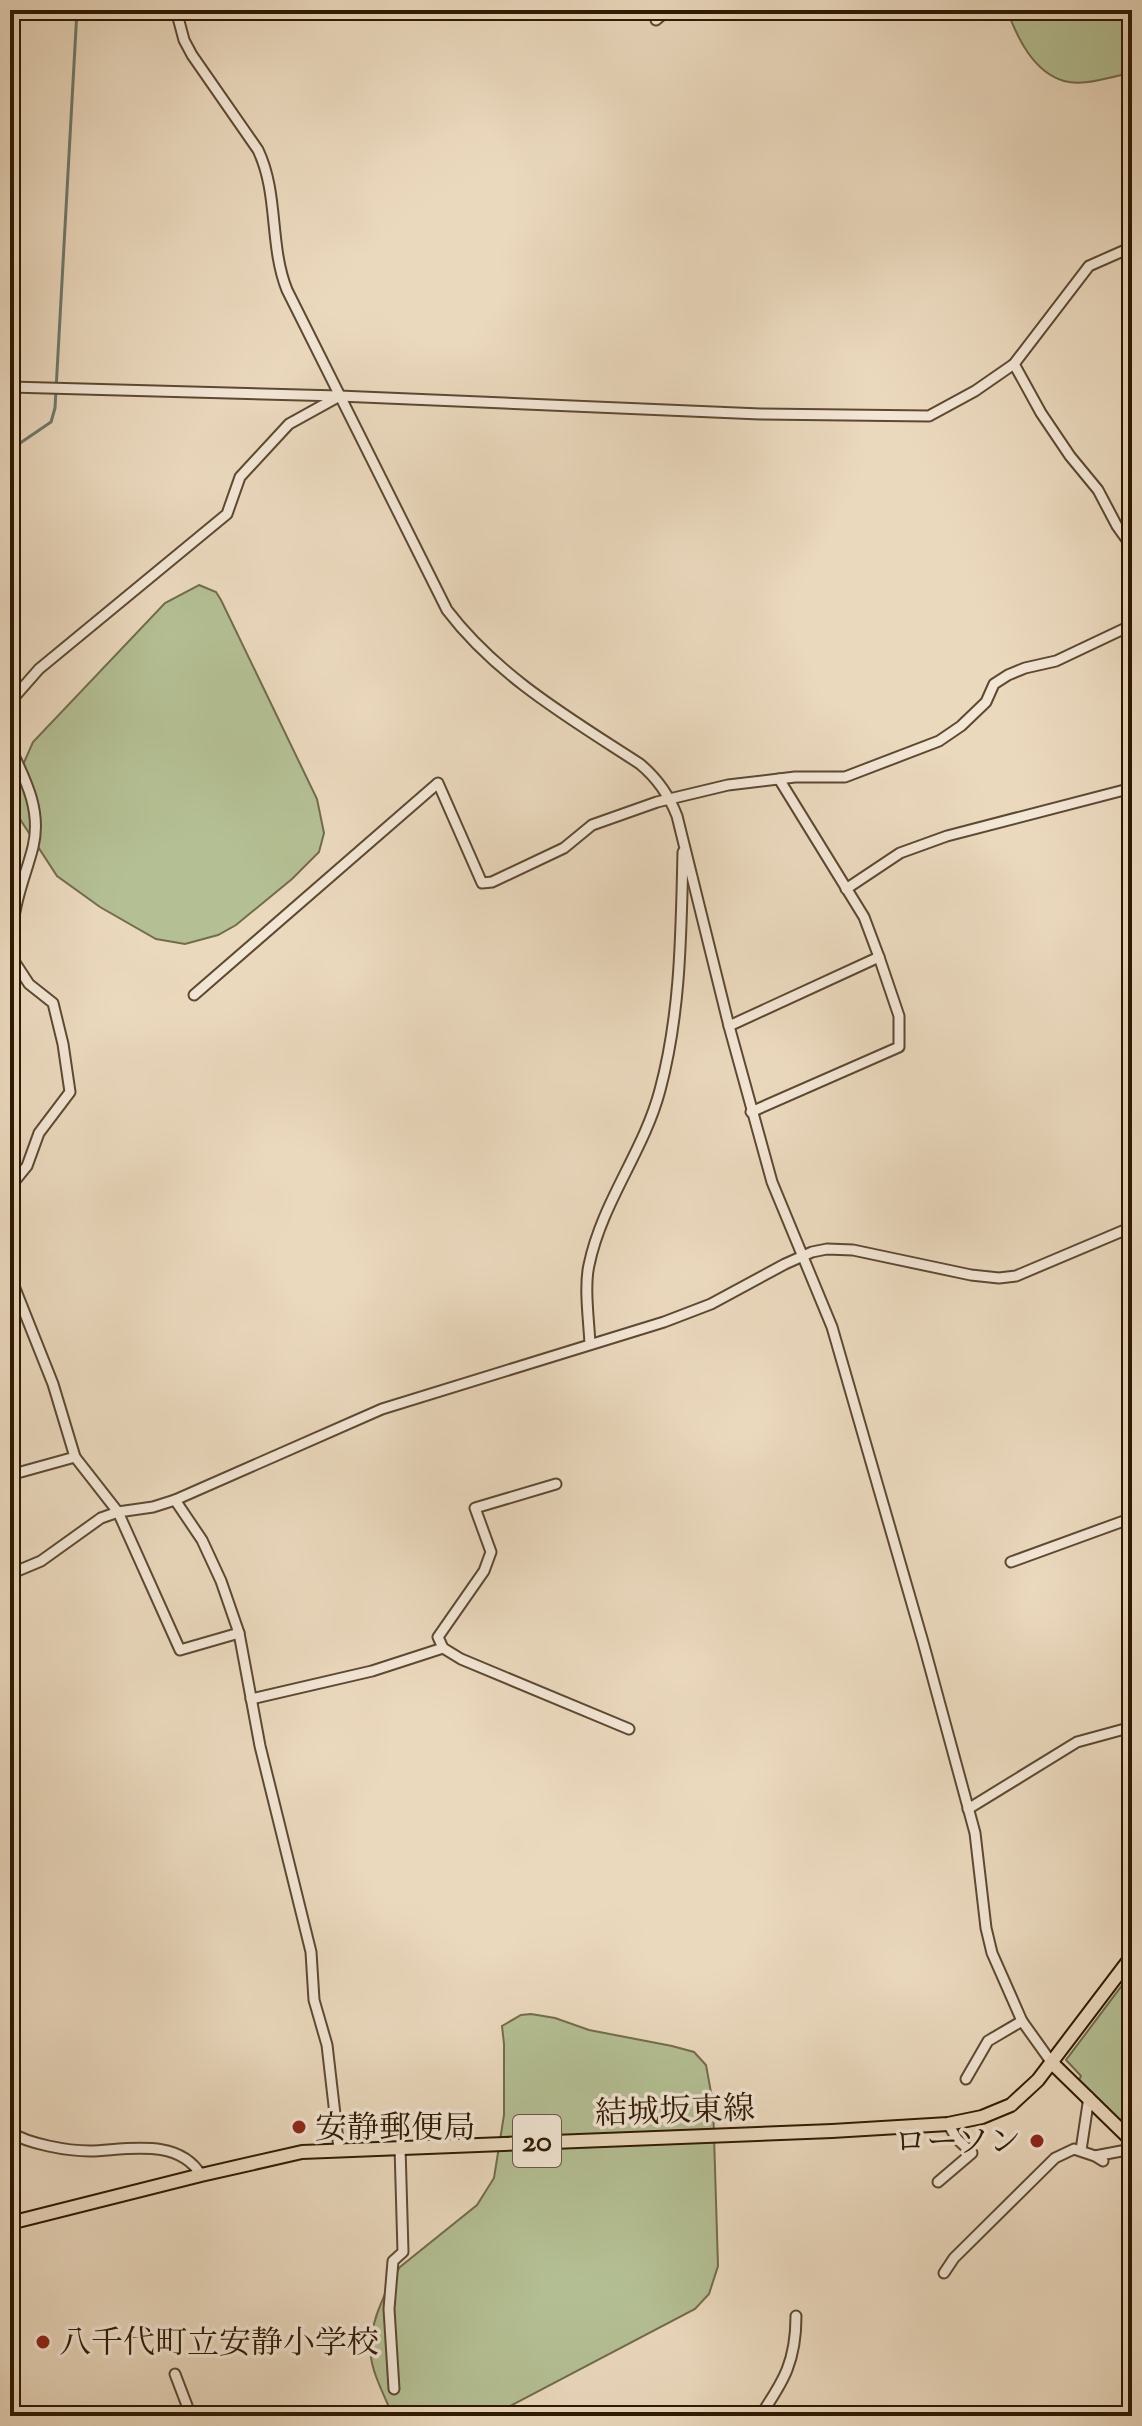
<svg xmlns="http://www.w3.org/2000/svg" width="1142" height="2426" font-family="'Sorts Mill Goudy','Noto Serif JP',serif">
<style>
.green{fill:#b4c094;stroke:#716c4c;stroke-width:2}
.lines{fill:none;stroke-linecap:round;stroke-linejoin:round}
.stream{stroke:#6e7a6c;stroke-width:3}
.minor-casing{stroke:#5d4932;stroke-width:13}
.major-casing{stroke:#2e1903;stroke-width:16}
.minor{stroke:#f2e6d5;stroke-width:9}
.major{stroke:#ebd9be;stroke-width:12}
.poi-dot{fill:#8f2418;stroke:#f2e6d5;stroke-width:3}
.labels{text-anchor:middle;stroke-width:7;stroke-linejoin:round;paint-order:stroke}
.shield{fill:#f2e6d5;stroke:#695642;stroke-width:2}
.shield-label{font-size:30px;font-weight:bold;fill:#2e1903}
.street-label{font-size:32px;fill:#2e1903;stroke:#f2e6d5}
.poi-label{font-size:32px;fill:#2e1903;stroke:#f2e6d5;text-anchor:start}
</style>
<rect width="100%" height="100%" fill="#ebd9be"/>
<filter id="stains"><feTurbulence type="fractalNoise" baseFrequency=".0025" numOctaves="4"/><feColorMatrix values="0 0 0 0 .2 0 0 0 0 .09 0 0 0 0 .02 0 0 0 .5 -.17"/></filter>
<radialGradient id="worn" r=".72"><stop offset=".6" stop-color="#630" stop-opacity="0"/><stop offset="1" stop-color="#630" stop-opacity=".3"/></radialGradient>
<g class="green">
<path d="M1007 10H1132V73C1112 76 1084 87 1064 81 1033 72 1017 37 1007 10Z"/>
<polygon points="199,585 216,592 221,600 317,799 324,833 319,852 292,879 236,925 218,935 185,944 156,939 100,907 57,876 18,816 14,795 18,776 33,742 165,603"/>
<polygon points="1132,1972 1132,2120 1125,2128 1079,2080 1081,2076 1066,2060"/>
<path d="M531 2014 555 2018 589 2030 672 2046 694 2052 706 2065 713 2103 718 2266 709 2294 695 2309 491 2416H393C372 2368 360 2352 382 2301 387 2288 392 2278 400 2267L477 2205 494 2178 504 2115V2044L502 2026 521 2015Z"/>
</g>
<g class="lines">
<g class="stream">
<polyline points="10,450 51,422 55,408 77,10"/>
<polyline points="1094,2416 1132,2406"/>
</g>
<defs>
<g id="minor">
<path d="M176 10 184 40 192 55 258 150C279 194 269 245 287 290L447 610C498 677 571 719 640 764 658 779 669 795 677 816L729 1026 772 1182 832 1327 923 1642 975 1833 986 1928 992 1953 1022 2021 1052 2063"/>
<polyline points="656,20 668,10"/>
<polyline points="1014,364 1041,413 1070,456 1098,490 1117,526 1132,547"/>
<polyline points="10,387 339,396 760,414 929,416 975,391 1014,364 1089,266 1132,247"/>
<polyline points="10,702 39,669 227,514 240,477 289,424 336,398"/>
<path d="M10 747C25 779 42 810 33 847 27 871 17 894 14 918 11 941 16 963 10 985"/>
<polyline points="846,889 900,853 947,836 1132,788"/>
<polyline points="194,995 438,783 482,883 492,882 564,848 592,825 657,802 728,785 795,777 845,777 939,741 961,726 986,702 994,684 1008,675 1025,668 1056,661 1132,625"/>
<polyline points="729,1026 879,957 864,917 779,779"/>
<polyline points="751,1112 899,1047 899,1016 879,957"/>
<polyline points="10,1187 27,1166 39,1133 70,1092 63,1044 53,1003 29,984 14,961"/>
<polyline points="10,1276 53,1384 75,1457 118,1512 180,1650 239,1633"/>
<path d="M590 1344C589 1322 584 1287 589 1265 602 1202 644 1151 660 1090 681 1012 681 932 683 852"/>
<polyline points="10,1475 75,1457"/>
<polyline points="556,1484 475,1508 491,1552 484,1571 438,1637 443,1648 461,1659 629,1729"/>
<polyline points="175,1500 202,1540 221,1581 239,1633 260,1746 311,1952 314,2000 327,2045 339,2149"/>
<polyline points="1011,1562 1132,1518"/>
<polyline points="10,1574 41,1561 101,1518 118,1512 153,1507 175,1500 382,1409 664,1322 711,1304 785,1264 812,1252 827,1249 853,1250 971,1275 999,1278 1016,1276 1132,1227"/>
<polyline points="251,1699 372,1671 443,1648"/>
<polyline points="968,1809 1077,1742 1132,1727"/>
<polyline points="966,2079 988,2041 1022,2021"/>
<path d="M10 2132C28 2144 68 2151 90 2151 126 2150 178 2137 201 2175"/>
<polyline points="1081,2150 1089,2097"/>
<polyline points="1095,2156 1132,2149"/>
<polyline points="938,2182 972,2153 957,2139 948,2124"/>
<polyline points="944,2273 954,2258 1055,2158 1074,2149 1095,2156 1103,2161"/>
<polyline points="175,2374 191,2416"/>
<polyline points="394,2389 389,2309 393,2261 403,2252 400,2147"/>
<path d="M760 2416C784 2381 796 2361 796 2316"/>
</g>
<g id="major">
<polyline points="1052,2063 1132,2141"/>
<polyline points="10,2223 201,2175 302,2152 832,2131 948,2124 982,2117 1011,2105 1038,2080 1132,1956"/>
</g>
</defs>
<use href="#minor" class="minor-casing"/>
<use href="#major" class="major-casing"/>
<use href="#minor" class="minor"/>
<use href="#major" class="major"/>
</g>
<g class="poi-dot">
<circle cx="299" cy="2127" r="8"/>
<circle cx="1037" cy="2141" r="8"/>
<circle cx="43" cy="2342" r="8"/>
</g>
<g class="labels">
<rect class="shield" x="513" y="2115" width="48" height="52" rx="6"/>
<g class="shield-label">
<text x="537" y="2151">20</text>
</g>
<g class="street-label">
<text transform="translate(675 2110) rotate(-2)" y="11">結城坂東線</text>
</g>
<g class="poi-label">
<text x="315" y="2138">安静郵便局</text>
<text x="1021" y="2152" text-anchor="end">ローソン</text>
<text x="59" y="2353">八千代町立安静小学校</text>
</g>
</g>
<rect width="1142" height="2426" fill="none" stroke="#ebd9be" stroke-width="40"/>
<rect x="12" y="12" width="1118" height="2402" fill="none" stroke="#2e1903" stroke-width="4"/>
<rect x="20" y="20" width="1102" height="2386" fill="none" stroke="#2e1903" stroke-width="2"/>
<rect width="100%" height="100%" filter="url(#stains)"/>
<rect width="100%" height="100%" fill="url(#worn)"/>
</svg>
